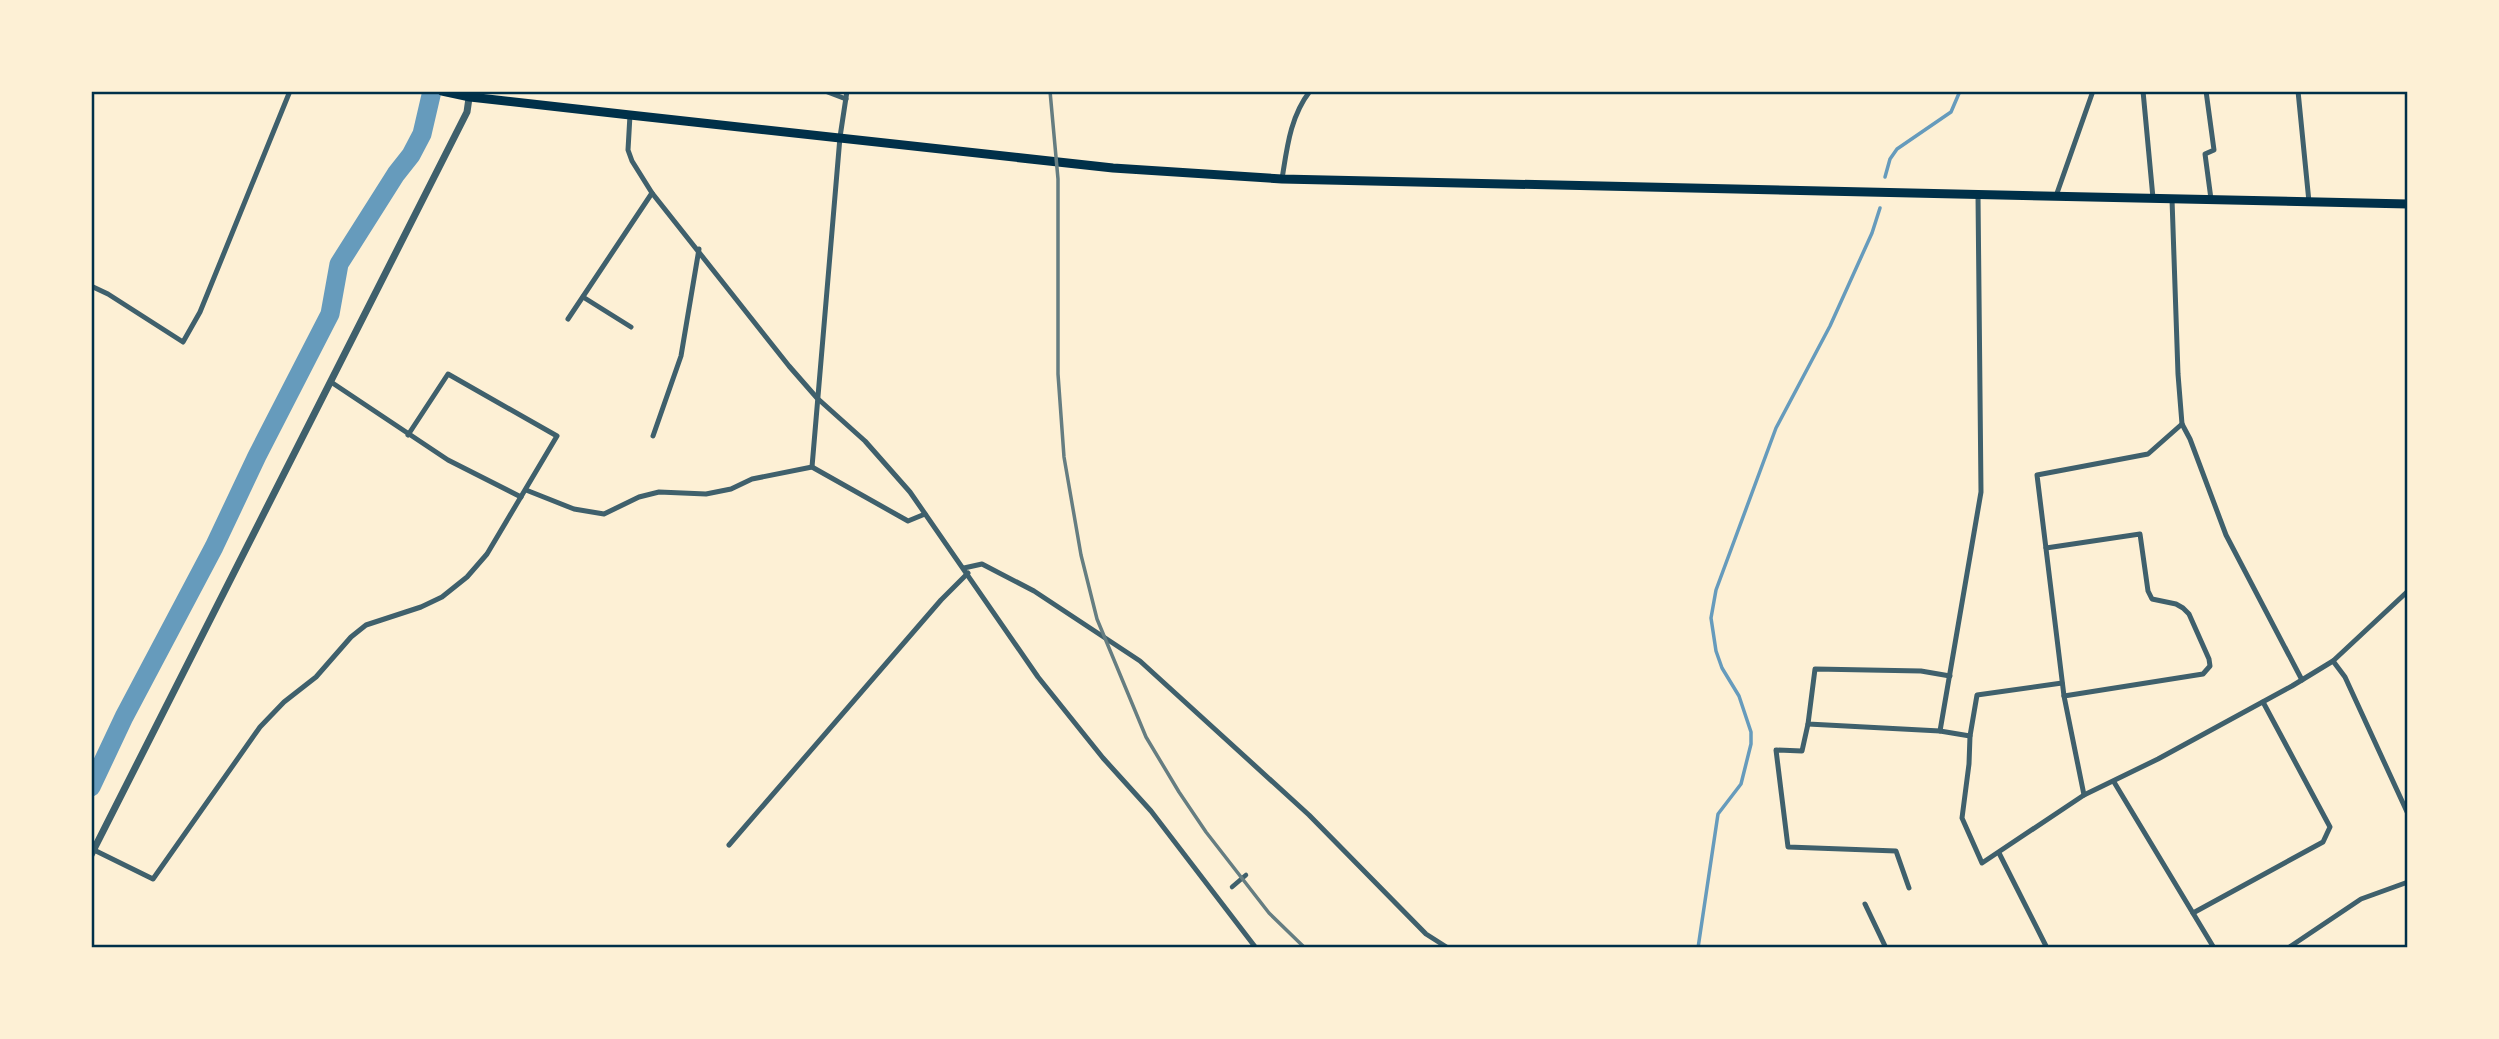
<svg xmlns="http://www.w3.org/2000/svg" width="2499" height="1039" font-family="Inter,sans-serif">
<style>
.lines{fill:none;stroke-linecap:round;stroke-linejoin:round}
.stream{stroke:#669bbc;stroke-width:3.5}
.river{stroke:#669bbc;stroke-width:19}
.pedestrian{stroke:#3f606c;stroke-width:4.5}
.minor{stroke:#3f606c;stroke-width:5}
.tertiary{stroke:#3f606c;stroke-width:7}
.trunk{stroke:#003049;stroke-width:9}
.rail{stroke:#657d81;stroke-width:3.5}
.neatline{fill:none;stroke:#003049;stroke-width:2.5}
</style>
<rect width="100%" height="100%" fill="#fdf0d5"/>
<g class="lines">
<g class="stream">
<polyline points="1885,177 1890,159 1897,149 1951,112 1960,91"/>
<polyline points="1698,948 1718,814 1741,784 1751,744 1751,732 1739,696 1722,668 1716,651 1711,618 1716,590 1776,428 1830,326 1872,233 1880,208"/>
</g>
<polyline class="river" points="91,787 124,717 214,547 257,456 330,314 339,264 396,174 411,155 422,134 432,91"/>
<polyline class="pedestrian" points="1232,887 1246,875"/>
<g class="minor">
<polyline points="825,91 846,99"/>
<polyline points="2143,91 2153,198"/>
<polyline points="2206,91 2214,150 2205,154 2211,199"/>
<polyline points="2298,91 2309,202"/>
<polyline points="630,115 628,150 632,161 652,193 789,366 817,398 865,441 910,492 1038,677 1103,758 1151,811 1256,948"/>
<path d="M1282 179C1287 148 1290 117 1310 91"/>
<polyline points="2056,196 2093,91"/>
<polyline points="2172,199 2178,374 2182,424 2190,439 2226,535 2302,680"/>
<polyline points="91,286 108,294 183,342 200,312 290,91"/>
<polyline points="583,297 631,327"/>
<polyline points="568,319 652,193"/>
<polyline points="331,382 448,460 521,497"/>
<polyline points="653,436 681,356 699,249"/>
<polyline points="812,467 840,137 847,91"/>
<polyline points="526,490 574,509 604,514 639,497 659,492 706,494 731,489 752,479 812,467 908,521 925,514"/>
<polyline points="2046,548 2140,534 2148,591 2152,599 2176,604 2183,608 2189,614 2209,659 2210,666 2203,674 2064,696"/>
<polyline points="964,568 982,564 1034,591 1140,661 1309,815 1426,934 1448,948"/>
<polyline points="2333,661 2345,677 2408,814"/>
<polyline points="1950,676 1921,671 1815,669 1808,724 1940,731 1970,736"/>
<polyline points="2062,683 1977,695 1970,736 1969,764 1962,818 1982,863 2084,795 2158,759 2292,686 2333,661 2408,591"/>
<polyline points="1808,724 1802,751 1776,750 1788,847 1896,851 1909,888"/>
<polyline points="1940,731 1981,492 1978,195"/>
<polyline points="2114,782 2214,948"/>
<polyline points="2084,795 2064,696 2037,475 2148,454 2182,424"/>
<polyline points="729,845 941,600 968,573"/>
<polyline points="94,850 153,879 260,727 284,702 316,677 351,637 366,625 421,607 442,597 467,577 487,554 557,436 448,374 408,435"/>
<polyline points="1999,853 2047,948"/>
<polyline points="1865,904 1886,948"/>
<polyline points="2193,913 2323,842 2330,827 2263,702"/>
<polyline points="2288,948 2361,899 2408,882"/>
</g>
<polyline class="tertiary" points="91,855 467,112 470,91"/>
<polyline class="trunk" points="442,91 470,97 630,115 1113,168 1282,179 2408,204"/>
<polyline class="rail" points="1050,91 1058,179 1058,374 1064,457 1081,555 1097,619 1146,737 1179,792 1206,832 1269,913 1305,948"/>
</g>
<rect width="2499" height="1039" fill="none" stroke="#fdf0d5" stroke-width="186"/>
<rect x="93" y="93" width="2313" height="853" class="neatline"/>
</svg>
